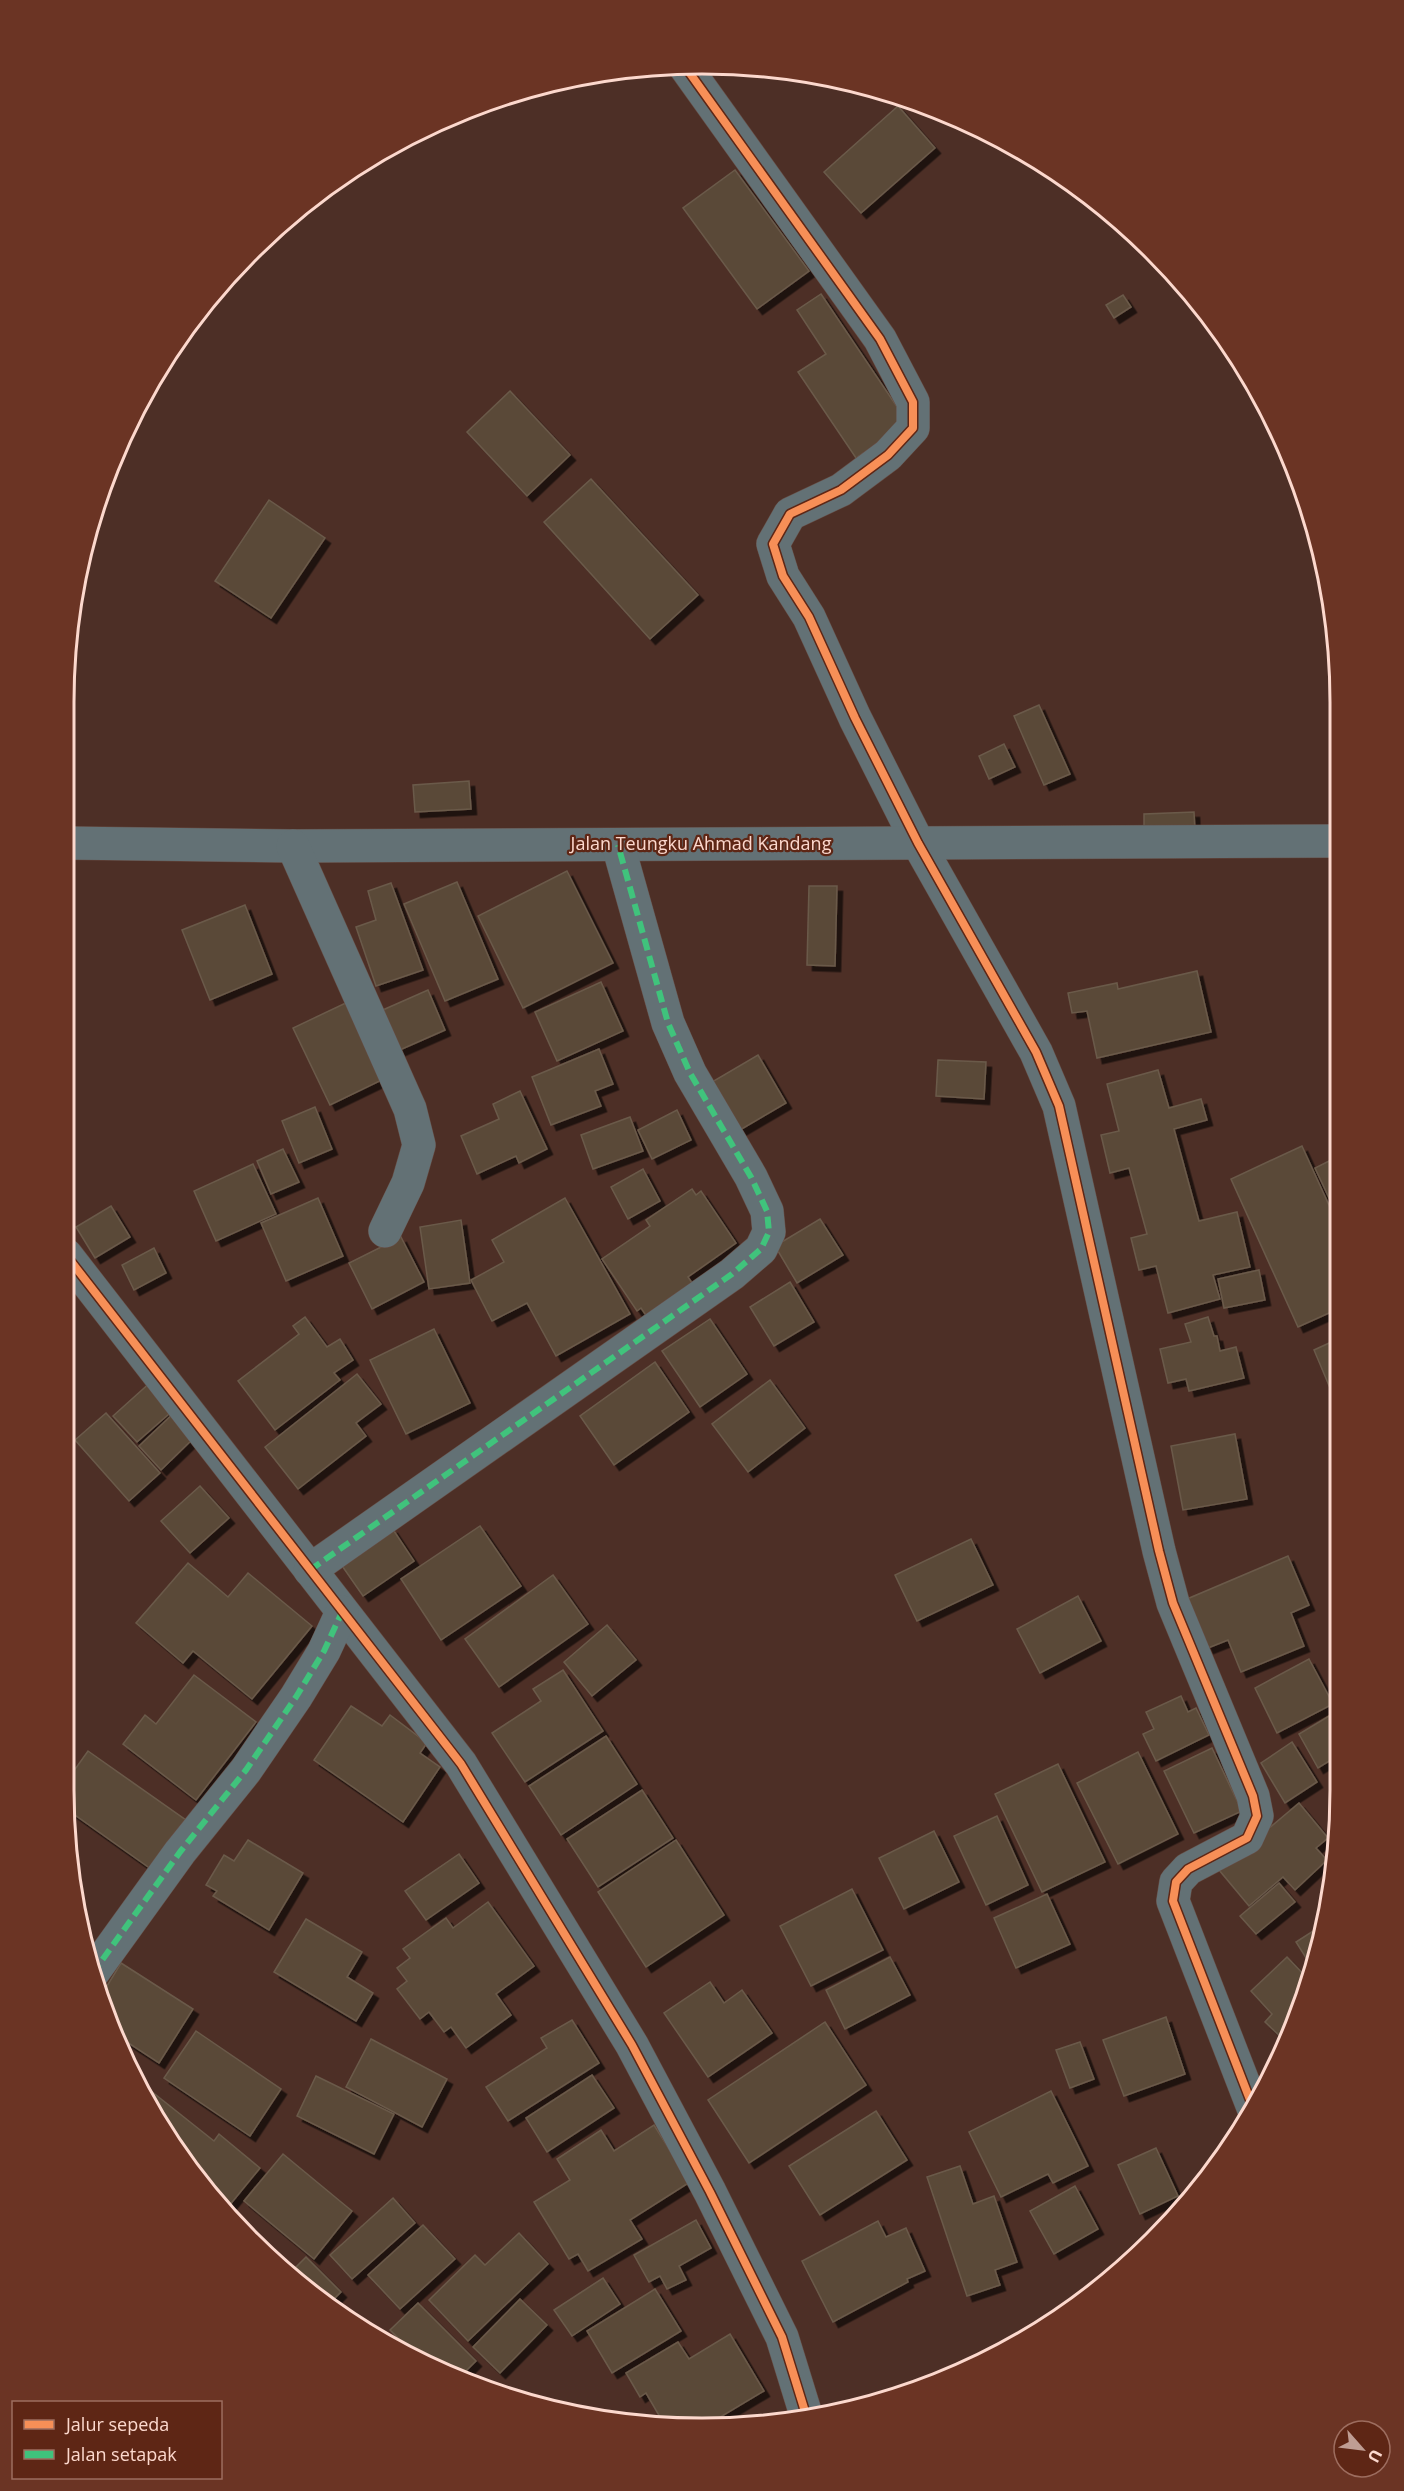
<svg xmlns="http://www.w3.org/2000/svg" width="1404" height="2491" font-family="'Open Sans',sans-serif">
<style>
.building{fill:#5a4a39;stroke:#6b5a4a;stroke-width:1.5;filter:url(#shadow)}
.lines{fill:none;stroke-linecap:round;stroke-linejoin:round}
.street-casing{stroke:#664c44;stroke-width:34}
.street{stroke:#637175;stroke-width:33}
.quiet{stroke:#40c37c;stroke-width:6;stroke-dasharray:12 6;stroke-linecap:butt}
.cycleway-casing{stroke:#5e2615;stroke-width:11}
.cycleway{stroke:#f78f57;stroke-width:8}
.labels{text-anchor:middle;stroke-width:4.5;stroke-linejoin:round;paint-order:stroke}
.street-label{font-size:18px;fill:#fcd8cd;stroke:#5e2615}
.rim{fill:none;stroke:#fcd8cd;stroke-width:3}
</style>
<defs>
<filter id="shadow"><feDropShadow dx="5.5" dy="5.5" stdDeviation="0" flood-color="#0009"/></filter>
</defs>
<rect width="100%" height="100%" fill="#4d2f26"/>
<g class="building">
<polygon points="898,106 935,148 861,213 824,172"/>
<polygon points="735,170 809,271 757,309 683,208"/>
<polygon points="821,294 908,423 856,458 798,372 826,354 797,310"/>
<polygon points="1123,295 1131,307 1114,318 1106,305"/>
<polygon points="510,391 570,455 527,496 467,432"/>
<polygon points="591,479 698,595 650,639 544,522"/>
<polygon points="269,500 325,538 271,618 215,581"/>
<polygon points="1039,705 1070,774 1044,785 1014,716"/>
<polygon points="1004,744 1015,767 989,779 979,756"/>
<polygon points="469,781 471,809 415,812 413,785"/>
<polygon points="1194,812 1195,831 1144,833 1144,814"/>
<polygon points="567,871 613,963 523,1008 478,916"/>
<polygon points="457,882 498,979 445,1001 404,904"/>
<polygon points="391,883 423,970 376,986 356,927 376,920 368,891"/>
<polygon points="809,886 837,886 835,966 807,965"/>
<polygon points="245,905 272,974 210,1000 182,930"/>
<polygon points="1197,971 1211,1032 1097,1058 1087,1011 1072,1013 1068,993 1117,983 1118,989"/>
<polygon points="601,982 623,1031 557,1061 535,1012"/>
<polygon points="428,990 445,1030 393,1053 376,1013"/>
<polygon points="352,1000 388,1077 330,1105 293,1028"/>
<polygon points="599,1049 613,1084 595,1091 601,1106 551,1125 532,1077"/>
<polygon points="758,1055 786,1103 740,1130 712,1082"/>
<polygon points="938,1060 986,1062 984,1099 936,1096"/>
<polygon points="1158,1070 1169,1108 1201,1099 1207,1120 1174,1129 1199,1221 1237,1212 1250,1267 1213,1275 1220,1299 1168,1313 1156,1266 1139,1270 1131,1238 1147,1234 1129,1168 1110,1173 1101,1135 1119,1131 1107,1084"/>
<polygon points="520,1091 547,1149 519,1163 516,1156 477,1174 461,1136 499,1119 493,1104"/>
<polygon points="315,1107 332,1149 299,1163 282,1121"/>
<polygon points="677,1110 691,1140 652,1159 638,1130"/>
<polygon points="630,1117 643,1151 593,1169 581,1135"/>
<polygon points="1302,1146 1338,1225 1338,1309 1298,1327 1231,1179"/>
<polygon points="283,1149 299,1182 271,1194 257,1161"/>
<polygon points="1337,1157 1338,1217 1315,1168"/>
<polygon points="253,1164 276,1214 216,1241 194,1191"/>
<polygon points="643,1169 660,1201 628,1219 611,1187"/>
<polygon points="692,1189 696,1195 701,1191 736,1243 688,1277 699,1293 652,1324 641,1308 637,1311 602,1259 650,1226 646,1220"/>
<polygon points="318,1198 343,1256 286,1281 261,1223"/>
<polygon points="565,1198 630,1314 556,1356 527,1303 492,1321 471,1280 504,1262 492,1240"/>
<polygon points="111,1206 130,1237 95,1258 76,1227"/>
<polygon points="820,1219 843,1255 797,1283 775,1246"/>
<polygon points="461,1220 470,1283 429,1289 420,1227"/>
<polygon points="401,1237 424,1282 372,1309 349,1263"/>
<polygon points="154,1248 166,1273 134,1290 122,1265"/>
<polygon points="1259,1270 1265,1300 1224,1308 1218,1279"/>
<polygon points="790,1282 814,1322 774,1346 750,1307"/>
<polygon points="305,1317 327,1347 340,1339 353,1360 334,1373 340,1380 275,1430 238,1381 299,1334 293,1326"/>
<polygon points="1208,1317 1214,1336 1217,1336 1220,1351 1236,1347 1244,1378 1189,1391 1186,1379 1168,1383 1160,1349 1191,1342 1185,1324"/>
<polygon points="710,1319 747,1374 700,1407 662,1351"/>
<polygon points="434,1329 470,1403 406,1434 370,1360"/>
<polygon points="1338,1339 1338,1407 1314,1350"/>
<polygon points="655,1362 689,1412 614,1465 580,1416"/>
<polygon points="357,1374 381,1404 356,1423 366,1436 298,1489 265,1447"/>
<polygon points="153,1380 177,1407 137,1442 113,1416"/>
<polygon points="770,1380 805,1428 748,1472 712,1424"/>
<polygon points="178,1409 200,1432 161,1470 139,1446"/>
<polygon points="106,1413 160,1473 129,1501 75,1440"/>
<polygon points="1235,1434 1247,1499 1183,1510 1171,1446"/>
<polygon points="200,1486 229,1518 190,1553 161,1521"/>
<polygon points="480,1526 521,1586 441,1640 401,1579"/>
<polygon points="392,1528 414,1561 363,1596 340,1563"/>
<polygon points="971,1539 993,1585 917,1621 895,1575"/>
<polygon points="1288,1556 1309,1605 1291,1613 1304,1646 1241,1672 1228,1640 1208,1648 1187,1599"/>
<polygon points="188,1563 228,1597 248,1573 312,1626 252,1699 193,1651 183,1663 136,1623"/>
<polygon points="553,1575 588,1624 499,1687 465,1639"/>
<polygon points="1078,1596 1101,1641 1040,1673 1017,1629"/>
<polygon points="607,1625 636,1660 592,1696 564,1662"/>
<polygon points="1309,1659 1333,1704 1277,1733 1255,1688"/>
<polygon points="563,1670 603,1731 525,1782 492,1733 541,1701 533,1689"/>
<polygon points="194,1675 256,1722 196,1800 123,1744 145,1715 156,1724"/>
<polygon points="1181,1696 1188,1712 1196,1708 1209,1735 1156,1761 1143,1734 1154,1729 1146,1712"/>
<polygon points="351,1706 382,1726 390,1715 427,1743 420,1753 440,1767 403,1822 314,1760"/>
<polygon points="1339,1710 1339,1755 1318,1768 1299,1734"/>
<polygon points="606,1736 637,1784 561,1835 529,1786"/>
<polygon points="1292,1742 1317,1782 1285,1803 1261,1763"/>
<polygon points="1212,1748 1242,1811 1194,1833 1164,1771"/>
<polygon points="88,1751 193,1825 158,1874 68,1810 68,1779"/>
<polygon points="1138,1752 1178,1834 1118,1864 1077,1783"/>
<polygon points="1058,1764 1105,1862 1042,1892 995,1794"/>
<polygon points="642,1790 673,1838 598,1887 567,1839"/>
<polygon points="1299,1803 1328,1838 1316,1848 1327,1860 1295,1890 1283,1877 1249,1906 1219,1870"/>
<polygon points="997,1816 1028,1885 986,1905 954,1836"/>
<polygon points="934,1831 959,1882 904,1909 879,1858"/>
<polygon points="248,1840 303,1873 269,1930 213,1896 217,1891 206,1885 224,1855 234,1861"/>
<polygon points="676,1840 724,1915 646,1967 598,1892"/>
<polygon points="459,1854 479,1883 426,1920 405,1891"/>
<polygon points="1279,1883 1295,1902 1256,1934 1240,1916"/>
<polygon points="852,1889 883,1950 811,1986 780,1926"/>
<polygon points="1047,1894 1070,1944 1016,1968 994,1918"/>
<polygon points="488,1902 534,1966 496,1994 511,2015 466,2048 451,2027 444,2032 429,2012 420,2019 397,1989 407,1981 397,1968 410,1958 403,1949 446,1918 453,1928"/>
<polygon points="306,1919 362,1952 347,1977 373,1993 356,2021 274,1972"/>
<polygon points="1324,1924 1319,1955 1313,1969 1296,1942"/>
<polygon points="890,1957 910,1995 845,2029 826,1990"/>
<polygon points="1287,1957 1309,1980 1284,2040 1265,2022 1272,2014 1251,1991"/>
<polygon points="121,1963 193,2009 159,2063 113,2033 99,1999"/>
<polygon points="710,1982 724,2003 742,1990 772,2033 708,2077 664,2013"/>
<polygon points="1166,2017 1185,2074 1124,2096 1103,2040"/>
<polygon points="572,2020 599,2063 508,2121 486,2087 547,2048 541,2038"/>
<polygon points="825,2022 866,2085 749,2163 708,2100"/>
<polygon points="196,2031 281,2089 250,2136 164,2078"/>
<polygon points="371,2039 447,2079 422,2127 346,2087"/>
<polygon points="1080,2042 1094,2079 1070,2088 1056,2050"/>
<polygon points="592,2075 614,2108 547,2152 526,2118"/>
<polygon points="316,2076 394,2114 374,2154 297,2116"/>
<polygon points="146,2087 214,2141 219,2134 260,2168 224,2212 195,2178 142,2093"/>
<polygon points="1051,2091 1088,2166 1053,2183 1048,2174 1001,2197 969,2132"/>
<polygon points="876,2111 907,2160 820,2215 789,2166"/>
<polygon points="654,2125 690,2182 630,2220 642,2239 588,2271 578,2254 569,2259 534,2202 570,2180 557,2159 601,2130 614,2151"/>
<polygon points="1156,2148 1178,2196 1140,2214 1118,2165"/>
<polygon points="283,2154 352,2211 314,2259 244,2201"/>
<polygon points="960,2166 973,2204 994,2196 1017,2262 995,2270 1000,2285 967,2296 927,2177"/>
<polygon points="1075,2186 1098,2229 1054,2254 1030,2211"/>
<polygon points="393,2198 415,2223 352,2279 330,2255"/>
<polygon points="696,2220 711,2248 679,2266 686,2280 667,2289 660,2276 649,2282 634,2255"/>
<polygon points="878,2221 886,2237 906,2228 925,2271 907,2279 908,2282 833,2322 802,2261"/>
<polygon points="423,2225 455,2259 400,2309 368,2275"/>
<polygon points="519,2233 548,2264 468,2341 429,2300 475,2255 485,2265"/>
<polygon points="306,2257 341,2292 328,2305 290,2273"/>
<polygon points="603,2278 620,2304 572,2336 554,2310"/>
<polygon points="655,2289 681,2331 612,2373 587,2331"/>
<polygon points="520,2299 547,2325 500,2373 473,2347"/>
<polygon points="418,2303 476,2361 460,2377 424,2364 390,2330"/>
<polygon points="336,2304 362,2329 332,2308"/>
<polygon points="730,2334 764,2391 707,2425 664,2424 646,2393 640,2397 626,2373 678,2342 689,2359"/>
</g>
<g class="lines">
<defs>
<g id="street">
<polyline points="684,65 880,339 913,402 913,428 888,455 841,490 790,514 773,544 783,576 809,617 855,718 918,843 1036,1052 1059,1106 1159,1551 1173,1603 1253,1796 1257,1816 1247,1838 1188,1869 1176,1882 1173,1901 1254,2110"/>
<polyline points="65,843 293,846 1336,841"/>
<polyline points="293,846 410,1109 419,1145 408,1183 385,1231"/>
<polyline points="66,1255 461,1764 632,2045 710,2192 782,2337 807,2418"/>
<polyline points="310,1570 732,1274 761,1249 769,1232 767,1211 751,1177 690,1073 668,1023 618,845"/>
<polyline points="92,1974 180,1852 246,1770 296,1697 324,1651 342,1612"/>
</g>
</defs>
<use href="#street" class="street-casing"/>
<use href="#street" class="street"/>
<g class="quiet">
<polyline points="310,1570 732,1274 761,1249 769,1232 767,1211 751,1177 690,1073 668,1023 618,845"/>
<polyline points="92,1974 180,1852 246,1770 296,1697 324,1651 342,1612"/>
</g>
<defs>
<g id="cycleway">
<polyline points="684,65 880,339 913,402 913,428 888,455 841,490 790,514 773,544 783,576 809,617 855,718 918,843 1036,1052 1059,1106 1159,1551 1173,1603 1253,1796 1257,1816 1247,1838 1188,1869 1176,1882 1173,1901 1254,2110"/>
<polyline points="66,1255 461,1764 632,2045 710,2192 782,2337 807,2418"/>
</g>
</defs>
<use href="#cycleway" class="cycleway-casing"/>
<use href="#cycleway" class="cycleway"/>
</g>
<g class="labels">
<g class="street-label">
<text x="701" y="850">Jalan Teungku Ahmad Kandang</text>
</g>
</g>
<path d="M0 0H1404V2491H0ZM702 74H702A628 628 0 0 1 1330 702V1790A628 628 0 0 1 702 2418H702A628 628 0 0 1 74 1790V702A628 628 0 0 1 702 74Z" fill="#6b3424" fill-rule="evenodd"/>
<path class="rim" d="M702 74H702A628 628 0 0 1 1330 702V1790A628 628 0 0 1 702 2418H702A628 628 0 0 1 74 1790V702A628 628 0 0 1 702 74Z"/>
<rect x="12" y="2401" width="210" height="78" fill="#5e2615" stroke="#9d6d5f" stroke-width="1.5"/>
<rect x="24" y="2420" width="30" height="9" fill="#f78f57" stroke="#9d6d5f" stroke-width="1.5"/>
<text x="66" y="2431" font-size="18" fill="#fcd8cd">Jalur sepeda</text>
<rect x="24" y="2450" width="30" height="9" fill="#40c37c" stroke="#9d6d5f" stroke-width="1.5"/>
<text x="66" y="2461" font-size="18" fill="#fcd8cd">Jalan setapak</text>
<g transform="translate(1362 2449) rotate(118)"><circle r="28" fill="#5e2615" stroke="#9d6d5f" stroke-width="1.5"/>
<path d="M0-4.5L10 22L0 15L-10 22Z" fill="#bf9d93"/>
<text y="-9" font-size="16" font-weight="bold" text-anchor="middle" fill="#fcd8cd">U</text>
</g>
</svg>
